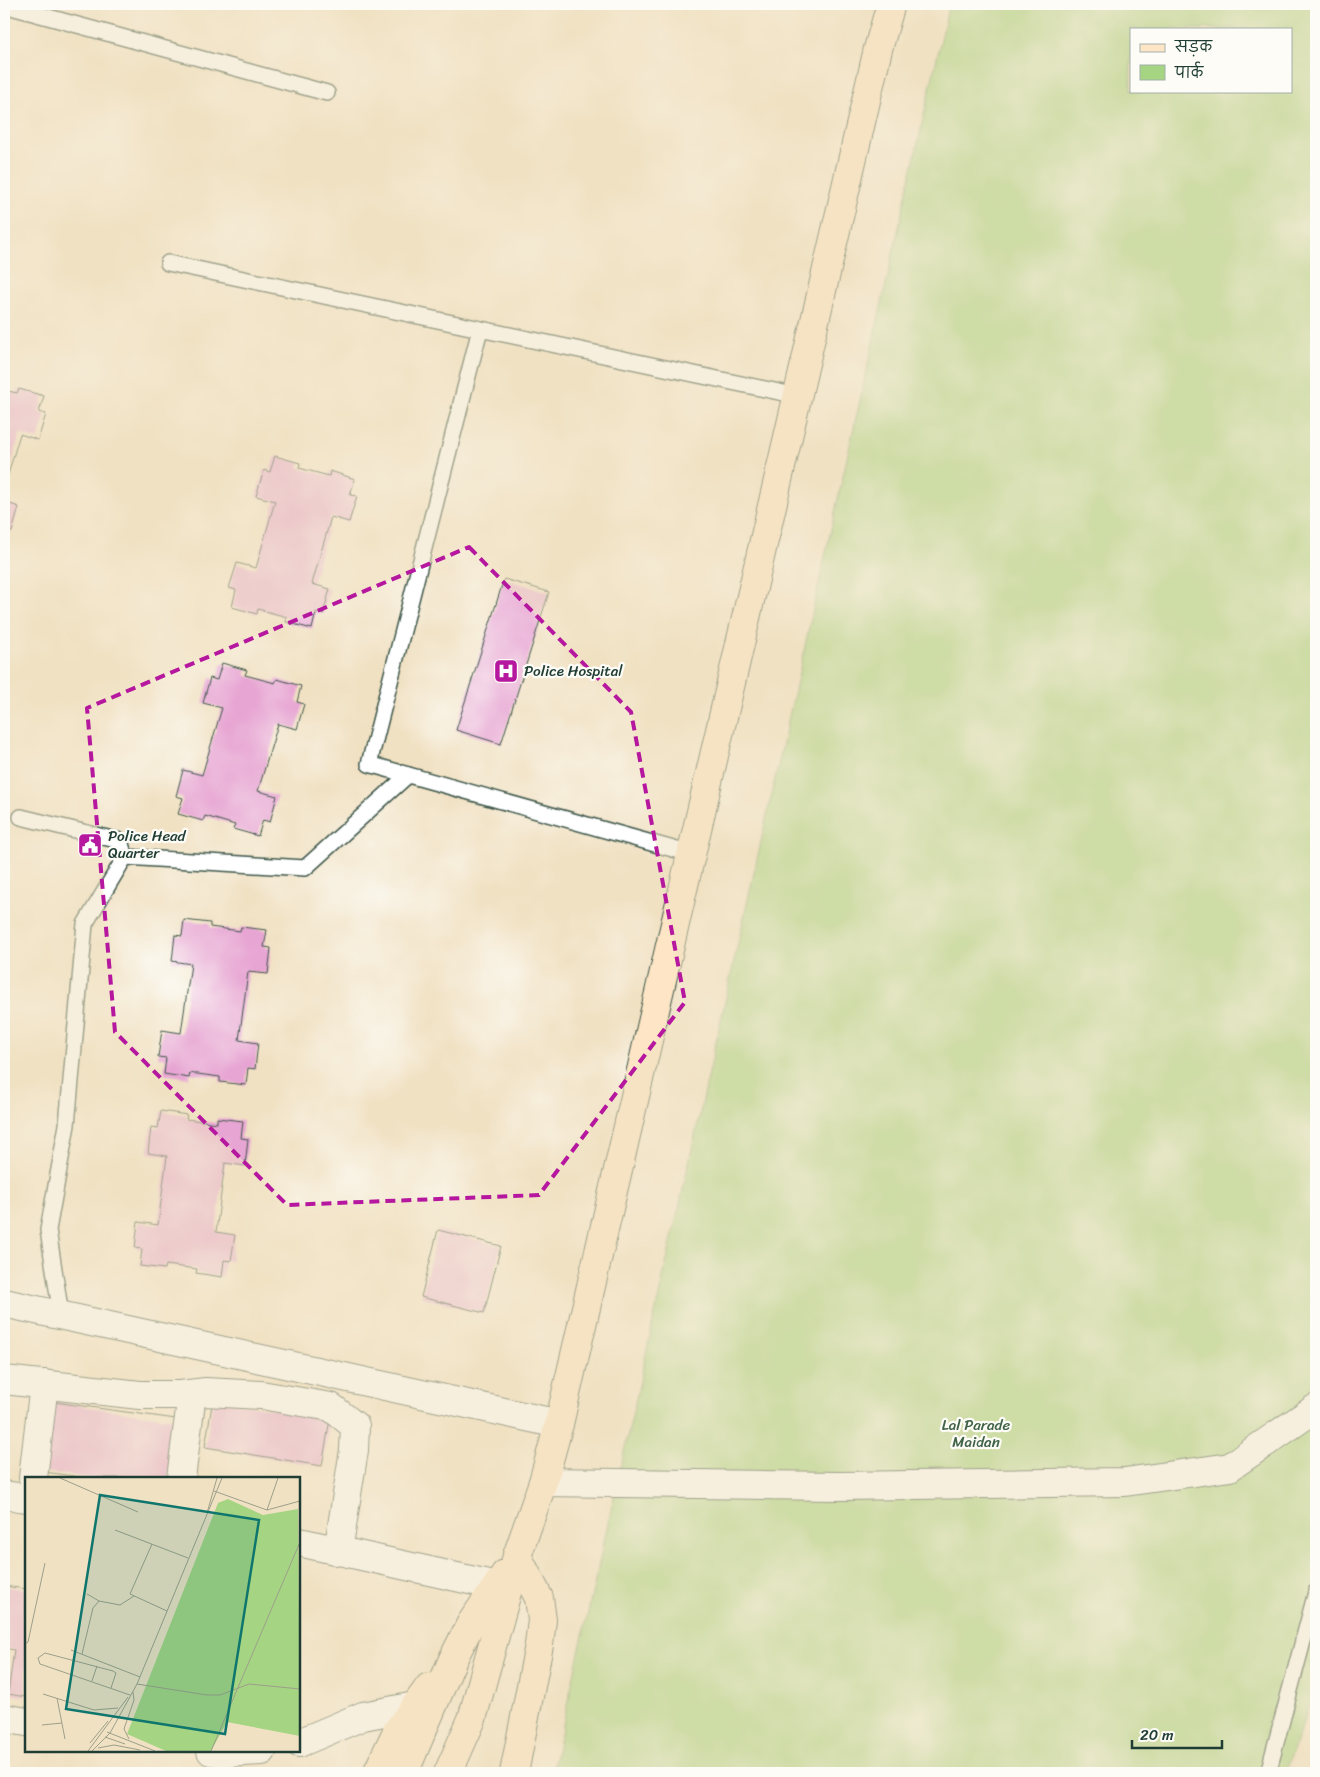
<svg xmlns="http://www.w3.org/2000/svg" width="1320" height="1777" font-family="Sriracha,'Playpen Sans Deva',sans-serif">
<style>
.green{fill:#a5d483;stroke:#62885c;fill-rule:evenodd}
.building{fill:#e7a5d3}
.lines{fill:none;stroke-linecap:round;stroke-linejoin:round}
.lane-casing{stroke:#3e5649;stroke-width:18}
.street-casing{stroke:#3e5649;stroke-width:30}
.secondary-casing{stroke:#3e5649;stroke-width:30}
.lane{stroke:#fff;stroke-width:15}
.street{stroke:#fff;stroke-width:28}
.secondary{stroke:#fde5c5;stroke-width:28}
.marked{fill:none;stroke:#b5179e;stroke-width:4;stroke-dasharray:10 6;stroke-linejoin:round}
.labels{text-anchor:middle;stroke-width:4.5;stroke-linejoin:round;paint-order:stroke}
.poi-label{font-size:15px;fill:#1f3d34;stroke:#fdfcf7;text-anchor:start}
.park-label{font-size:15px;fill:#406348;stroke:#fdfcf7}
.inset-road{fill:none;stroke:#9d9f8a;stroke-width:1}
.view{fill:#0f766e;fill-opacity:0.15;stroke:#0f766e;stroke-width:2.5}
.inset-edge{fill:none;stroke:#1f3d34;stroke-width:2.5}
</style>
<rect width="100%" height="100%" fill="#fdfcf7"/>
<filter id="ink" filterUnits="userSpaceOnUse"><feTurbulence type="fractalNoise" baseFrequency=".02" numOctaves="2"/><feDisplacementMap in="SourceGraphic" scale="10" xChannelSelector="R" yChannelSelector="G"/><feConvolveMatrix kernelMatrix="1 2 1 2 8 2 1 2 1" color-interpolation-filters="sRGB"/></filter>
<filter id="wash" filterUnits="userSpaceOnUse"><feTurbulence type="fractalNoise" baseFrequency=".0096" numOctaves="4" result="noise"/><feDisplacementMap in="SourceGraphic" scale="20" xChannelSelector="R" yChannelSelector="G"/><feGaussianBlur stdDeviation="1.12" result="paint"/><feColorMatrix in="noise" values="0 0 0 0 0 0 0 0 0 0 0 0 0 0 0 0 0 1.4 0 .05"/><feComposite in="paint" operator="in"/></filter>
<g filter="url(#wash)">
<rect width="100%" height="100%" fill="#f1e1c3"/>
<path class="green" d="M949 4H1316V1687L1285 1773H552ZM1131 29H1291V91H1131Z"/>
<g id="blocks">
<g class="building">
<polygon points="19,389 44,396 39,412 46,414 38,440 20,434 4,488 4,390 17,393"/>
<polygon points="275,456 300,463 299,468 329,476 330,471 355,479 350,495 357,496 349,522 331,517 312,584 330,589 323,614 316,612 312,629 286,622 287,617 258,609 257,614 232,607 236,590 229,588 237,563 256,568 275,501 256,496 264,470 270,472"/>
<polygon points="4,502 19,507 12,532 4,530"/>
<polygon points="504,579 549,592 501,744 456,730"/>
<polygon points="222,663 247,670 245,675 275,683 277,679 301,686 297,702 304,704 297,729 278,724 258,791 277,796 270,822 263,820 258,836 233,829 235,825 205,816 203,821 178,814 183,798 176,796 183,770 202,775 222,708 203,703 210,678 217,680"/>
<polygon points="184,920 210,923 210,927 240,931 241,927 267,930 264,947 271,948 268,974 248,972 239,1040 258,1043 255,1069 248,1068 246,1085 220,1082 220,1077 190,1073 189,1078 164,1074 166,1058 158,1057 162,1030 181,1033 191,964 172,961 175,935 182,936"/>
<polygon points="161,1111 187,1115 186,1119 217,1123 217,1118 243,1121 241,1138 248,1139 245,1166 225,1163 216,1232 235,1235 231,1261 224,1260 222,1277 196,1273 197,1269 166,1265 165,1269 140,1266 142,1249 135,1248 138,1222 158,1225 167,1156 148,1153 151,1127 158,1128"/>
<polygon points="438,1230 501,1246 484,1313 421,1297"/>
<polygon points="213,1399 330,1419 322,1466 205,1447"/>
<polygon points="47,1401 176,1419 168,1478 88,1478 37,1471"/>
<polygon points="4,1586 26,1589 26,1697 8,1694 14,1650 4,1648"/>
</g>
</g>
</g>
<g filter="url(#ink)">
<use href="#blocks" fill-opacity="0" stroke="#3e5649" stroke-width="1"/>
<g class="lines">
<defs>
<g id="lane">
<polyline points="4,5 327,93"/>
<polyline points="168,263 798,396"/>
<polyline points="480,329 369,764 691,854"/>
<polyline points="21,817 120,841 125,857 85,924 67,1125 48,1230 61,1315"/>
<polyline points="125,857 305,868 408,775"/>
<polyline points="1268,1773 1316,1592"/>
</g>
<g id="street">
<polyline points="4,1303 559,1424"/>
<polyline points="4,1380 140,1395 180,1395 206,1392 261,1395 331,1407 355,1426 354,1450 338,1551"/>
<polyline points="33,1478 44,1384"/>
<polyline points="181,1478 192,1394"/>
<polyline points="543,1482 839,1486 1125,1482 1230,1467 1316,1408"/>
<polyline points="4,1495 26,1498"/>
<polyline points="299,1542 497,1586"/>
<polyline points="4,1718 26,1722"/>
<polyline points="299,1743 363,1716 415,1706"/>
<polyline points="211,1751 226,1753 262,1751"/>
</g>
<g id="secondary">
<polyline points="377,1773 397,1731 429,1687"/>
<polyline points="404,1773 453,1659 471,1623 505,1574"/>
<polyline points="448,1773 472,1719 517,1556 543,1482 559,1424 878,49 891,4"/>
<polyline points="514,1773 539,1645 542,1620 539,1598 517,1556"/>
</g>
</defs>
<use href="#lane" class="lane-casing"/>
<use href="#street" class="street-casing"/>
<use href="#secondary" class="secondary-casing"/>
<use href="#lane" class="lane"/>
<use href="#street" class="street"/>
<use href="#secondary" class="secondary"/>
</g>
</g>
<path d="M0 0H1320V1777H0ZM469 547 631 712 685 1002 539 1195 287 1205 115 1032 87 708Z" fill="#f1e1c3" fill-opacity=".55" fill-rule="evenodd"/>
<path class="marked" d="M469 547 631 712 685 1002 539 1195 287 1205 115 1032 87 708Z"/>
<defs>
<symbol id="hospital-square" viewBox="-11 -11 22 22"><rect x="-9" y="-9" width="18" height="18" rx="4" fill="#b5179e" stroke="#fdfcf7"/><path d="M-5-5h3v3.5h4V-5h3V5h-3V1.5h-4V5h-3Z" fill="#fff"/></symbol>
<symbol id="civic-square" viewBox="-11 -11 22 22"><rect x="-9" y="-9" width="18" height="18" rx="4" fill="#b5179e" stroke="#fdfcf7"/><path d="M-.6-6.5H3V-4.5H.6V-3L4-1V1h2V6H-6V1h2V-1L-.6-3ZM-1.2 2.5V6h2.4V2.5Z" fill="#fff"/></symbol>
</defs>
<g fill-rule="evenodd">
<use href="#hospital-square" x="492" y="657" width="28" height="28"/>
<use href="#civic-square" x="76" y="831" width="28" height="28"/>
</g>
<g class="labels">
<g class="poi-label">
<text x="524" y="676">Police Hospital</text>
<text x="108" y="841">Police Head<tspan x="108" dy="17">Quarter</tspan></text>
</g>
<g class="park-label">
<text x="976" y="1430">Lal Parade<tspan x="976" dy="17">Maidan</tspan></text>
</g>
</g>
<g transform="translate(25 1477)">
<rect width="275" height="275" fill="#f1e1c3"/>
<path d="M203 22 238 38 273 32 275 259 202 245 186 274H141L102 257 193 26Z" fill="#a5d483"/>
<path class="inset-road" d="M35 1 113 35M189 14 242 33 275 24M242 33 253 1M182 36 192 1M90 53 163 81M127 67 105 117 142 134M74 124 95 128 109 119M0 167 3 165 20 86M46 173 115 200M57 177 68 131 74 124 62 117M67 204 72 189M112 207 182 218H195L224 207 275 212M86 211 91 196 88 194 20 176 13 181 15 187 105 218M18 217 69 233 93 231M32 221 40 262M17 248 37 246M82 255 130 274M80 260 100 267M104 262 99 252 109 223 108 215M65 266 83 244M73 271 89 268 115 273M63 274 103 220M67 274 85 256 112 207 197 1M186 274 275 65"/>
<path class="view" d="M75 18 234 43 200 257 41 232Z"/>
<rect width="275" height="275" class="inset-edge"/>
</g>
<rect width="1320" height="1777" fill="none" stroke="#fdfcf7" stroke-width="20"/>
<rect x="1130" y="28" width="162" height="65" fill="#fdfcf7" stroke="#a4b0a9"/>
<rect x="1140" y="44" width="25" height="8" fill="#fde5c5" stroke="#a4b0a9"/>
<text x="1175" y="52" font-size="15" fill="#1f3d34">सड़क</text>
<rect x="1140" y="65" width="25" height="15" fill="#a5d483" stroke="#a4b0a9"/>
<text x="1175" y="78" font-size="15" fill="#1f3d34">पार्क</text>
<path d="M1132 1740v8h90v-8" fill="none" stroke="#1f3d34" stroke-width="2.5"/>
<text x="1140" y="1740" font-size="15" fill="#1f3d34" stroke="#fdfcf7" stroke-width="4" paint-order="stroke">20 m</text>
</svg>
